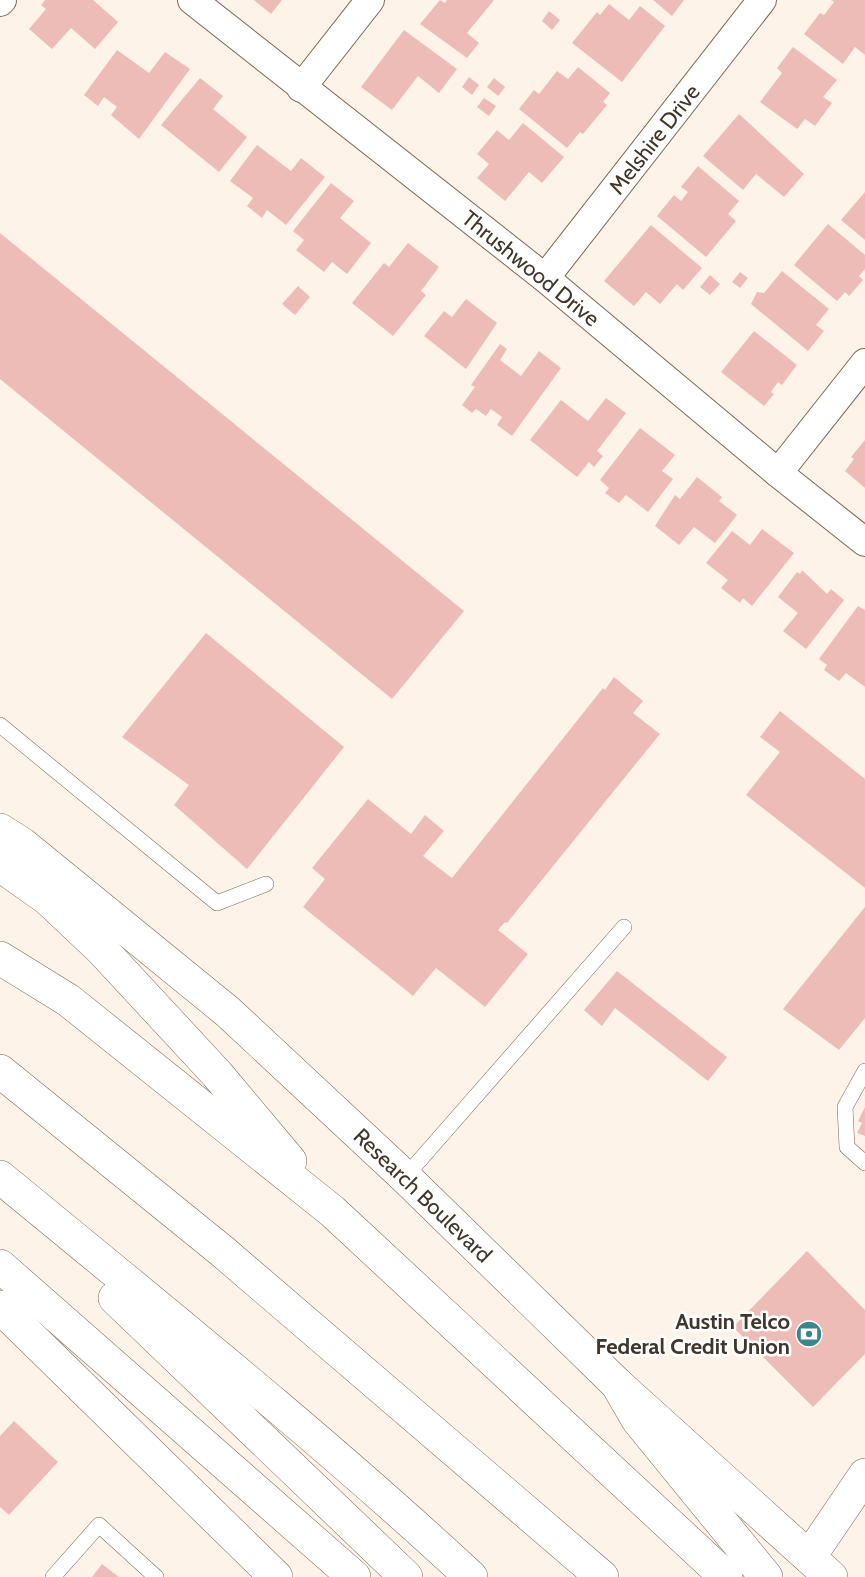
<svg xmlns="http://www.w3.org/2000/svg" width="865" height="1577" font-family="Cabin,sans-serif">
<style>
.building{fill:#eebcb6}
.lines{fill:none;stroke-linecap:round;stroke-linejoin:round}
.lane-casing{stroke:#7d664d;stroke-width:16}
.street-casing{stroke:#7d664d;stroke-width:30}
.secondary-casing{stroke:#7d664d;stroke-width:34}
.highway-casing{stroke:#7d664d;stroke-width:34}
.lane{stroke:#fff;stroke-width:15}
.street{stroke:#fff;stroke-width:28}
.secondary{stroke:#fff;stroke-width:33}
.highway{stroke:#fff;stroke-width:33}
.labels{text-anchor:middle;stroke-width:5;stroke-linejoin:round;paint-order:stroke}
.street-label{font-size:22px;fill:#40362b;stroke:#fff}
.poi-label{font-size:22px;font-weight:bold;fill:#40362b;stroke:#fff;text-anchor:end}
</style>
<rect width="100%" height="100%" fill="#fef3e8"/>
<g class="building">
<polygon points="45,0 93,0 118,22 95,49 71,28 52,49 29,29 46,9 41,5"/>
<polygon points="254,0 282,0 271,14"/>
<polygon points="440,0 445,3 447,0 494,0 467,33 479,43 467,58 420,24"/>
<polygon points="653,0 684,0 672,16"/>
<polygon points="831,0 865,0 865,55 855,47 843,64 804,34 820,13 824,15 834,2"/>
<polygon points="609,4 629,20 640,6 665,26 622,82 572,43 597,12 600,15"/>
<polygon points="549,11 560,20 552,30 542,21"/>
<polygon points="404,30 457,69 439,93 418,76 392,110 361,87"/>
<polygon points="793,47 837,80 823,97 832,103 815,126 805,119 797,129 760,102 782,73 777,68"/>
<polygon points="117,50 149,73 165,52 190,69 139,139 111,115 117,107 104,97 98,106 84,95"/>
<polygon points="578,67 610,93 603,102 607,105 583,134 580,132 567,148 519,109 534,90 539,94 557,71 568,79"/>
<polygon points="469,77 479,85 472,95 462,87"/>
<polygon points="200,78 223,96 213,109 247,137 219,172 161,125"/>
<polygon points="494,78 505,87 498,96 487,87"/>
<polygon points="484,98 496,106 489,116 477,107"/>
<polygon points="739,114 804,174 784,197 756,174 743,190 703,156"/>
<polygon points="523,123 564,157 542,183 529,172 505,201 477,178 489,164 477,154 497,130 509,140"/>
<polygon points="257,145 291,171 301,158 325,177 286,225 267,210 262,218 247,206 253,198 230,181"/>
<polygon points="698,166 739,201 728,214 736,221 706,257 657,216 674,195 681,201 688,192 681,187"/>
<polygon points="331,183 354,201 340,218 371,243 347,274 332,262 324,272 296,250 304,240 293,231"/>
<polygon points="865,192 865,240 841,220"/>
<polygon points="828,224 865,255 865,269 859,276 863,280 849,296 845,292 837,301 794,265"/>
<polygon points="651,225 702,268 683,290 677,284 660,304 646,292 634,306 604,281"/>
<polygon points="0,233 464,611 392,699 0,379"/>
<polygon points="408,243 439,267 421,291 426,295 393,336 352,303 384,263 389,267"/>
<polygon points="782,271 829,309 816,325 824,331 808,351 751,304 757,292 764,293"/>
<polygon points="740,272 748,278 740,288 732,282"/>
<polygon points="710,275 720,284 710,295 700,287"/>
<polygon points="298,286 310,297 295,315 282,304"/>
<polygon points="466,299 497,323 466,369 424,336 444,311 452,317"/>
<polygon points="754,331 797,365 782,385 778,382 771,392 774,394 764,406 721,372"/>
<polygon points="500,344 507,349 500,360 521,376 539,351 561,368 512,436 497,425 502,417 491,409 486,416 476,409 472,413 462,405 475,387 471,385"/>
<polygon points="606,398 626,413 597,451 603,456 594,467 589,462 577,477 530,440 561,400 588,421"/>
<polygon points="640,428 675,455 662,471 673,479 648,512 626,495 619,503 605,493 609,488 600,480"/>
<polygon points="865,440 865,488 845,471 854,459 851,457"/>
<polygon points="697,477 722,497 719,501 737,515 715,543 694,527 679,545 655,526 675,495 680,499"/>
<polygon points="762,529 794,553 752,606 743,598 740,603 721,588 728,580 706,563 732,531 750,545"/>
<polygon points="802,570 827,594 831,589 844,600 806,649 783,631 798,613 778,597 797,572 800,574"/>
<polygon points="858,606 865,610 865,687 846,673 839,681 824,670 827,665 819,659"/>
<polygon points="206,633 344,747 247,869 174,805 189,785 122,737"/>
<polygon points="614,677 643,701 633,713 660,734 507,923 505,922 498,930 528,954 485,1007 436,968 413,996 303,907 325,879 312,868 368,799 411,834 425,815 444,831 423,856 452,878 603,688 605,690"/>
<polygon points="780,711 865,779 865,888 746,795 780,752 760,737"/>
<polygon points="865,907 865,1018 839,1050 783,1009"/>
<polygon points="617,971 727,1057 708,1081 615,1008 602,1026 584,1010"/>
<polygon points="865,1107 865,1136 857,1133 862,1123 858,1121"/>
<polygon points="807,1251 865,1310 865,1354 813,1407 733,1327"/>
<polygon points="14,1421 58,1462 9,1515 0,1507 0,1436"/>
<polygon points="102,1564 119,1577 92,1577"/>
</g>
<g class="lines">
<defs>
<g id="lane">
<polyline points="0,725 217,903 266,884"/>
<polyline points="865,1071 845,1107 847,1147 865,1163"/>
<polyline points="405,1177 624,927"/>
<polyline points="53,1577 99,1525 156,1577"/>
</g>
<g id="street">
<polyline points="192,0 545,278 778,473 865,542"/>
<polyline points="0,2 2,0"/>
<polyline points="301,88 370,0"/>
<polyline points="545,278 762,0"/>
<polyline points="778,473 865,363"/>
</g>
<g id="secondary">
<polyline points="0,830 22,844 228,1012 405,1177 617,1384 831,1577"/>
<polyline points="0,1307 276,1577"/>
<polyline points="810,1556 865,1475"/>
</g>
<g id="highway">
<polyline points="0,865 48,899 102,950 217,1074 290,1161"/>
<polyline points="0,958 68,1000 332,1211 726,1577"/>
<polyline points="0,1071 222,1251 602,1577"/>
<path d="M0 1177C159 1308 320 1437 471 1577"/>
<polyline points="0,1266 354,1577"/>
<polyline points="115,1298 406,1577"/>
<polyline points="617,1384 638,1420 766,1577"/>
</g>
</defs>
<use href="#lane" class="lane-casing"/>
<use href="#street" class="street-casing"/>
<use href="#secondary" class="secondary-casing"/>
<use href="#highway" class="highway-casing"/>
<use href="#lane" class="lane"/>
<use href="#street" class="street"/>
<use href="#secondary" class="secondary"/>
<use href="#highway" class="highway"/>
</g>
<defs>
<symbol id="bank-disc" viewBox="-11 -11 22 22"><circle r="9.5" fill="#3c8588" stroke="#fff"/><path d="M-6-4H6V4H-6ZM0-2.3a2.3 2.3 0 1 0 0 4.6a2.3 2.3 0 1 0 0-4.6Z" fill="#fff"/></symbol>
</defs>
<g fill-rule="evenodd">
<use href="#bank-disc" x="794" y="1319" width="30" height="30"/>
</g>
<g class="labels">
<g class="street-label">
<text transform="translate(654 139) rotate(-52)" y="8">Melshire Drive</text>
<text transform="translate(531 268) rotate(39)" y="8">Thrushwood Drive</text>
<text transform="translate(423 1195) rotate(44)" y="8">Research Boulevard</text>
</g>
<g class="poi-label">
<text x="790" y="1329">Austin Telco<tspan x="790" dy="25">Federal Credit Union</tspan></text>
</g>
</g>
</svg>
